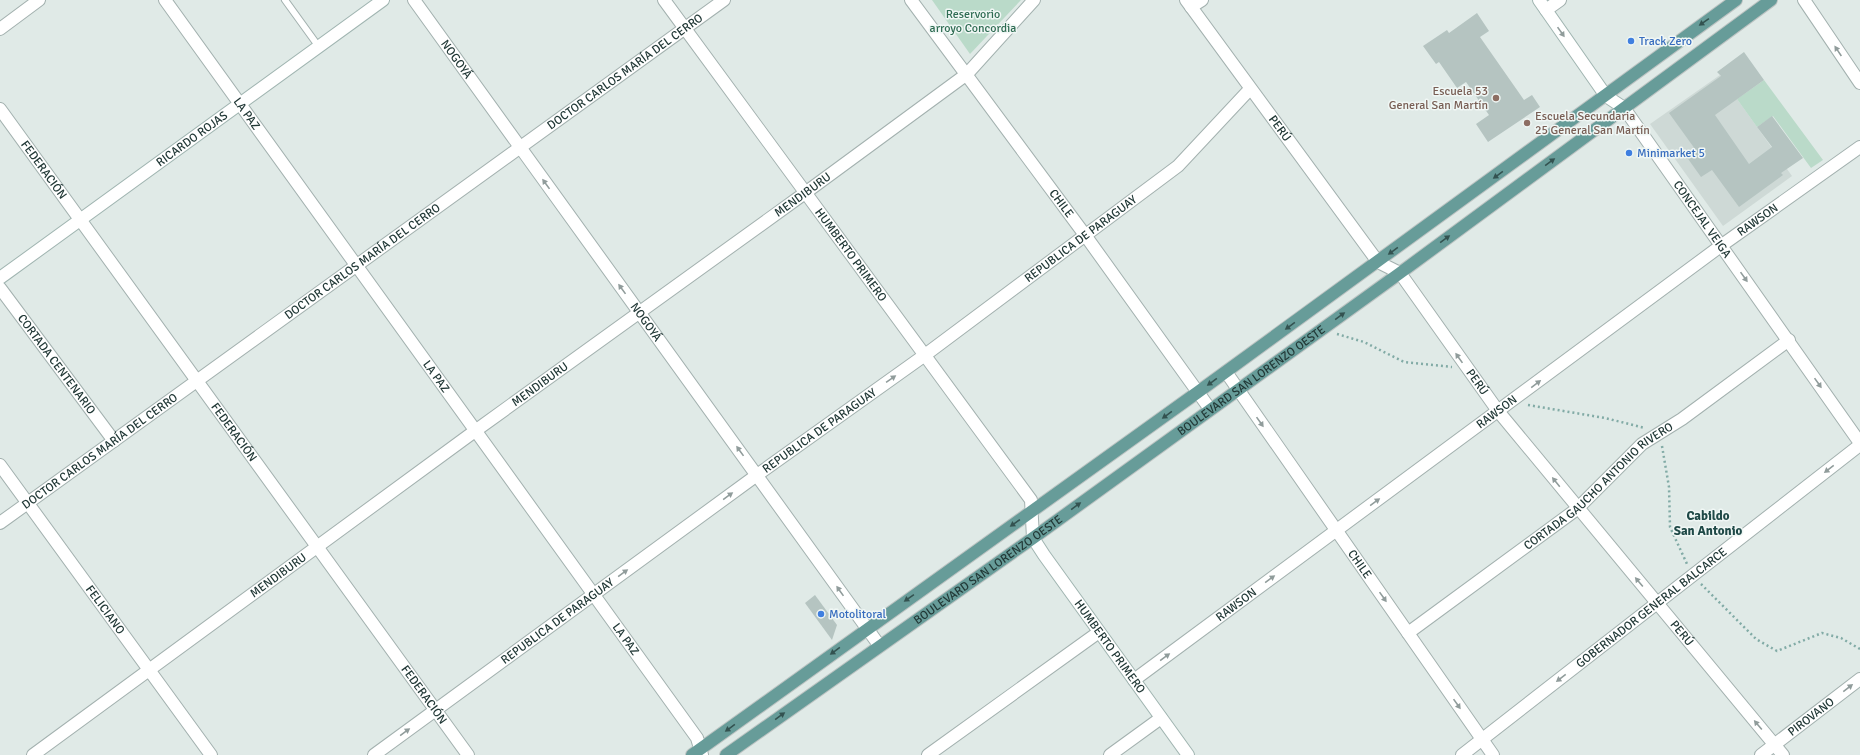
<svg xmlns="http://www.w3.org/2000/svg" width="1860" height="755" font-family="Signika,sans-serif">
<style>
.built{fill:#ced9d6}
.green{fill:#badac9}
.building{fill:#b5c4c1}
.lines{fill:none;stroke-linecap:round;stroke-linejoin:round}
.lane-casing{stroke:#a3b1af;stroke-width:8}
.street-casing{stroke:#a3b1af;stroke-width:14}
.secondary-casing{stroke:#a0b5b1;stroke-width:14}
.primary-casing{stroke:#bdc4c3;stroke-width:14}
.path{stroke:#82aba6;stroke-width:2.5;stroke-dasharray:2 3;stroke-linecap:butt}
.lane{stroke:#fff;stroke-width:6}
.street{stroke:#fff;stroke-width:12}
.secondary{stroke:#fff;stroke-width:12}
.primary{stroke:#679c99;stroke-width:12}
.oneway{fill:#335250}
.oneway2{fill:#909c9b}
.shop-dot{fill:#3f7fe0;stroke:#f0f7f5;stroke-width:1.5}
.education-dot{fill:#8d6e63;stroke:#f0f7f5;stroke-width:1.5}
.labels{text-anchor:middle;stroke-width:3;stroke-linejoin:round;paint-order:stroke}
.park-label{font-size:12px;fill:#2f6c53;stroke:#f0f7f5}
.shop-label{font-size:12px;fill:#366cbe;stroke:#f0f7f5;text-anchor:start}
.street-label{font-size:12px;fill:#223937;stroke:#f0f7f5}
.education-label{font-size:12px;fill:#785e54;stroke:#f0f7f5;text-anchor:end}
.neighbourhood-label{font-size:13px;font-weight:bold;fill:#1f4947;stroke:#f0f7f5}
</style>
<rect width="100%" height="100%" fill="#e0eae7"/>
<polygon class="built" points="1720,75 1792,176 1723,226 1650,124"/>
<g class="green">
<polygon points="932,0 1021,0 970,54"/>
<polygon points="1764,80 1823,160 1811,168 1773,116 1757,127 1737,99"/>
</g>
<g class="building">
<polygon points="1477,13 1489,31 1480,37 1524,100 1532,95 1540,107 1488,142 1476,124 1489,115 1466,82 1457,88 1439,62 1436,64 1423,46 1447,30 1449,33"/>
<polygon points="1744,52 1764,80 1715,115 1749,164 1772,147 1757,127 1772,116 1803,158 1781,173 1783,175 1739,207 1712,170 1701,177 1686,156 1695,149 1669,113 1721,76 1717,72"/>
<polygon points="815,595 837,625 832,640 805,603"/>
</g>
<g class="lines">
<defs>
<polyline id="lane" points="285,0 319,47"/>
<g id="street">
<path id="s1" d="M165 0 697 738 702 755"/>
<path id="s2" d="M414 0 879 645"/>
<path id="s3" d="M664 0 1031 500 1033 538"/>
<path id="s4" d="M911 0 1085 235 1210 409"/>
<path id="s5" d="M1186 0 1378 262 1400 273 1498 411 1783 755"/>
<polyline points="1804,0 1860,83"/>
<polyline points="1191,7 1202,0"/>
<polyline points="1546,10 1560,0"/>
<polyline points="0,29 39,0"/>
<path id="s6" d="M1624 108 1860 443"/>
<path id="s7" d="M0 109 468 755"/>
<path id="s8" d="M0 288 114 441"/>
<path id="s9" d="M1226 372 1493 755"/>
<path id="s10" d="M0 465 211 755"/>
<path id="s11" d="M0 523 724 0"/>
<path id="s12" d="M1408 633 1577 509 1642 444 1682 419 1789 340"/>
<path id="s13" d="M1134 680 1722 245 1860 147"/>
<path id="s14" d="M33 755 475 431 805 193 967 74 1034 0"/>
<path id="s15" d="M374 755 757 475 925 355 1178 166 1250 89"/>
<polyline points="928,755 1099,632"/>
<polyline points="1110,755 1161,718"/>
<path id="s16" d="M1462 755 1860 445"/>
<path id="s17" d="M1761 755 1860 679"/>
</g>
<g id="secondary">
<polyline points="1539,0 1606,96 1624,108"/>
<path id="s18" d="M0 278 383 0"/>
<path id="s19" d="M1033 538 1044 555 1188 755"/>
</g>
<g id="primary">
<polyline points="692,755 1198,392 1736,0"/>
<path id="s20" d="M726 755 1033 538 1400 273 1771 0"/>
</g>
</defs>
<use href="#lane" class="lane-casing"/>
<use href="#street" class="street-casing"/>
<use href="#secondary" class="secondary-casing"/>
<use href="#primary" class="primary-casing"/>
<g class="path">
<polyline points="1337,334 1364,342 1404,362 1452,367"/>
<polyline points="1528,405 1605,418 1645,428"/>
<polyline points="1662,446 1669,487 1670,527 1687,564"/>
<polyline points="1701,584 1756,639 1777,651 1822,633 1841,638 1860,649"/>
</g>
<use href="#lane" class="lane"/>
<use href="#street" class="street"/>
<use href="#secondary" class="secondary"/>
<use href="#primary" class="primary"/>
</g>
<defs><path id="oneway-solid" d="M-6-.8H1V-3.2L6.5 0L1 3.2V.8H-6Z"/></defs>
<g class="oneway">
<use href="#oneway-solid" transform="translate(1704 22) rotate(145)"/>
<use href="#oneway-solid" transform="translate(1550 162) rotate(-36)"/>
<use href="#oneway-solid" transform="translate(1498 175) rotate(144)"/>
<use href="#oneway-solid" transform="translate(1445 239) rotate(-36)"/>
<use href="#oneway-solid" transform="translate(1393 251) rotate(144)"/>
<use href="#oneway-solid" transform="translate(1340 316) rotate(-36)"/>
<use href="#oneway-solid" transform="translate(1290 326) rotate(144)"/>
<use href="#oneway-solid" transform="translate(1212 382) rotate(144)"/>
<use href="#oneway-solid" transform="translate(1167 415) rotate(144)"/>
<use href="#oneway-solid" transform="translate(1076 506) rotate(-36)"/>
<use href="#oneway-solid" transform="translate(1015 523) rotate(145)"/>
<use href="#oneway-solid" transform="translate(909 598) rotate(145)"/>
<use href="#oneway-solid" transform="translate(835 651) rotate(144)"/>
<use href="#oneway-solid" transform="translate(780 716) rotate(-36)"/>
<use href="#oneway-solid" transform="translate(730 728) rotate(144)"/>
</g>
<g class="oneway2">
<use href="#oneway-solid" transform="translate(1561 32) rotate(55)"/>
<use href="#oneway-solid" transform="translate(1838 51) rotate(-124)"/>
<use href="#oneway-solid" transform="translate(546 184) rotate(-126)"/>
<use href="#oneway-solid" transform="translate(1744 277) rotate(55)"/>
<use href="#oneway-solid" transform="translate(622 289) rotate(-126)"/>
<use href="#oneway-solid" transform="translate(1459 358) rotate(-125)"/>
<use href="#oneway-solid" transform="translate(891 379) rotate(-35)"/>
<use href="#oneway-solid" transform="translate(1818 383) rotate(55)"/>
<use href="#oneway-solid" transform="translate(1536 384) rotate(-37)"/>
<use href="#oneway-solid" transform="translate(1260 422) rotate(55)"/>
<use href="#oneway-solid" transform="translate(740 451) rotate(-126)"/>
<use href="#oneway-solid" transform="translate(1829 469) rotate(142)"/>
<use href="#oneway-solid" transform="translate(1556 482) rotate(-129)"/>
<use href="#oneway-solid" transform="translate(728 496) rotate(-36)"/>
<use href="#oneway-solid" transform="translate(1375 502) rotate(-36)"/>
<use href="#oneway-solid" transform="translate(623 573) rotate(-36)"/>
<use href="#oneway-solid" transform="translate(1270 579) rotate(-36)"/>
<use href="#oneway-solid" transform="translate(1639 582) rotate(-130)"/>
<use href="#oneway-solid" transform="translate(840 591) rotate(-125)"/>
<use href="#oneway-solid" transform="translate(1383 597) rotate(55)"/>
<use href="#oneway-solid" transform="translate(1165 657) rotate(-36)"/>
<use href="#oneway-solid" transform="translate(1561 678) rotate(142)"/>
<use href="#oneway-solid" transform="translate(1848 688) rotate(-38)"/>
<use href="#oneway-solid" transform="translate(1457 704) rotate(55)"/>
<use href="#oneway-solid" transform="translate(1758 725) rotate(-130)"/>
<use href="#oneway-solid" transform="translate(405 732) rotate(-36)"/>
</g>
<g class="shop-dot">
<circle cx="1631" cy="41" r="4"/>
<circle cx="1629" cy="153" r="4"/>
<circle cx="821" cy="614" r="4"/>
</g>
<g class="education-dot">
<circle cx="1496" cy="98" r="4"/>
<circle cx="1527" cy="123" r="4"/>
</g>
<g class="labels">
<g class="park-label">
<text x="973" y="18">Reservorio<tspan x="973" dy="14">arroyo Concordia</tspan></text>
</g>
<g class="shop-label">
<text x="1639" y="45">Track Zero</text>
<text x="1637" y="157">Minimarket 5</text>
<text x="829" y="618">Motolitoral</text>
</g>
<g class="street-label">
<text dy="4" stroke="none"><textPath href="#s2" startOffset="73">NOGOYÁ</textPath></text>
<text dy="4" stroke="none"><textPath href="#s11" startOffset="771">DOCTOR CARLOS MARÍA DEL CERRO</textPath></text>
<text dy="4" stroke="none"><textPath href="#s1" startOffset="140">LA PAZ</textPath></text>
<text dy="4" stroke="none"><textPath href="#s5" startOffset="159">PERÚ</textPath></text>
<text dy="4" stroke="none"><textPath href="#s18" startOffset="237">RICARDO ROJAS</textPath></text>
<text dy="4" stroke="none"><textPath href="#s7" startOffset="75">FEDERACIÓN</textPath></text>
<text dy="4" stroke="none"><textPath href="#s14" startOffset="952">MENDIBURU</textPath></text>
<text dy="4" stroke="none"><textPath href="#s4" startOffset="253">CHILE</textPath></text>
<text dy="4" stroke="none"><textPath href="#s6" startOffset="136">CONCEJAL VEIGA</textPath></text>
<text dy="4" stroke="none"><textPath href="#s13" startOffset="775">RAWSON</textPath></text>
<text dy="4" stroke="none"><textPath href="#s15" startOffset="875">REPUBLICA DE PARAGUAY</textPath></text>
<text dy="4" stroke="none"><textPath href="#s3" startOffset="316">HUMBERTO PRIMERO</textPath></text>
<text dy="4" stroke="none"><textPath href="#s11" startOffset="447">DOCTOR CARLOS MARÍA DEL CERRO</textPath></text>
<text dy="4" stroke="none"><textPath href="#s2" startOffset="397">NOGOYÁ</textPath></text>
<text dy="4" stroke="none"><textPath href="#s8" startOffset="95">CORTADA CENTENARIO</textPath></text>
<text dy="4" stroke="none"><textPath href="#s1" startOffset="464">LA PAZ</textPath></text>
<text dy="4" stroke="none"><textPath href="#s20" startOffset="645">BOULEVARD SAN LORENZO OESTE</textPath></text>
<text dy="4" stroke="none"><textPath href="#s5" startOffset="483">PERÚ</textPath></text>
<text dy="4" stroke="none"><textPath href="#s14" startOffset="628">MENDIBURU</textPath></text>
<text dy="4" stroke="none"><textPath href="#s13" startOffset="451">RAWSON</textPath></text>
<text dy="4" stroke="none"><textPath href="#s15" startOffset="551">REPUBLICA DE PARAGUAY</textPath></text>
<text dy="4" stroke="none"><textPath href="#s7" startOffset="399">FEDERACIÓN</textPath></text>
<text dy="4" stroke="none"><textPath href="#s11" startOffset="123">DOCTOR CARLOS MARÍA DEL CERRO</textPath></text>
<text dy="4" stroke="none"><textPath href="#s12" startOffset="241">CORTADA GAUCHO ANTONIO RIVERO</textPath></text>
<text dy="4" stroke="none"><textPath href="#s9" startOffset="234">CHILE</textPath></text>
<text dy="4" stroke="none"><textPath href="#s20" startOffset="321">BOULEVARD SAN LORENZO OESTE</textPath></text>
<text dy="4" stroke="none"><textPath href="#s14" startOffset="304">MENDIBURU</textPath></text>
<text dy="4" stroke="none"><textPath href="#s13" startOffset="127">RAWSON</textPath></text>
<text dy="4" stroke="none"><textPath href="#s16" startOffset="240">GOBERNADOR GENERAL BALCARCE</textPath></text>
<text dy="4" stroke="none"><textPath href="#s10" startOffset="179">FELICIANO</textPath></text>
<text dy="4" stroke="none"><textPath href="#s15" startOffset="227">REPUBLICA DE PARAGUAY</textPath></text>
<text dy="4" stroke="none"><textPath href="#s5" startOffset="807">PERÚ</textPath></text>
<text dy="4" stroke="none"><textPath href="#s1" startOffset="788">LA PAZ</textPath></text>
<text dy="4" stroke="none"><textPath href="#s19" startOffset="133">HUMBERTO PRIMERO</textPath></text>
<text dy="4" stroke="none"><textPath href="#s7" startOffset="723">FEDERACIÓN</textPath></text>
<text dy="4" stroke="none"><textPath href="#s17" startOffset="63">PIROVANO</textPath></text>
</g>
<g class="education-label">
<text x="1488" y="95">Escuela 53<tspan x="1488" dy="14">General San Martín</tspan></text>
<text x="1535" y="120" text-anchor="start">Escuela Secundaria<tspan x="1535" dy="14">25 General San Martín</tspan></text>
</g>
<g class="neighbourhood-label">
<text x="1708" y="520">Cabildo<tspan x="1708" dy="15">San Antonio</tspan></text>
</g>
</g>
</svg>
